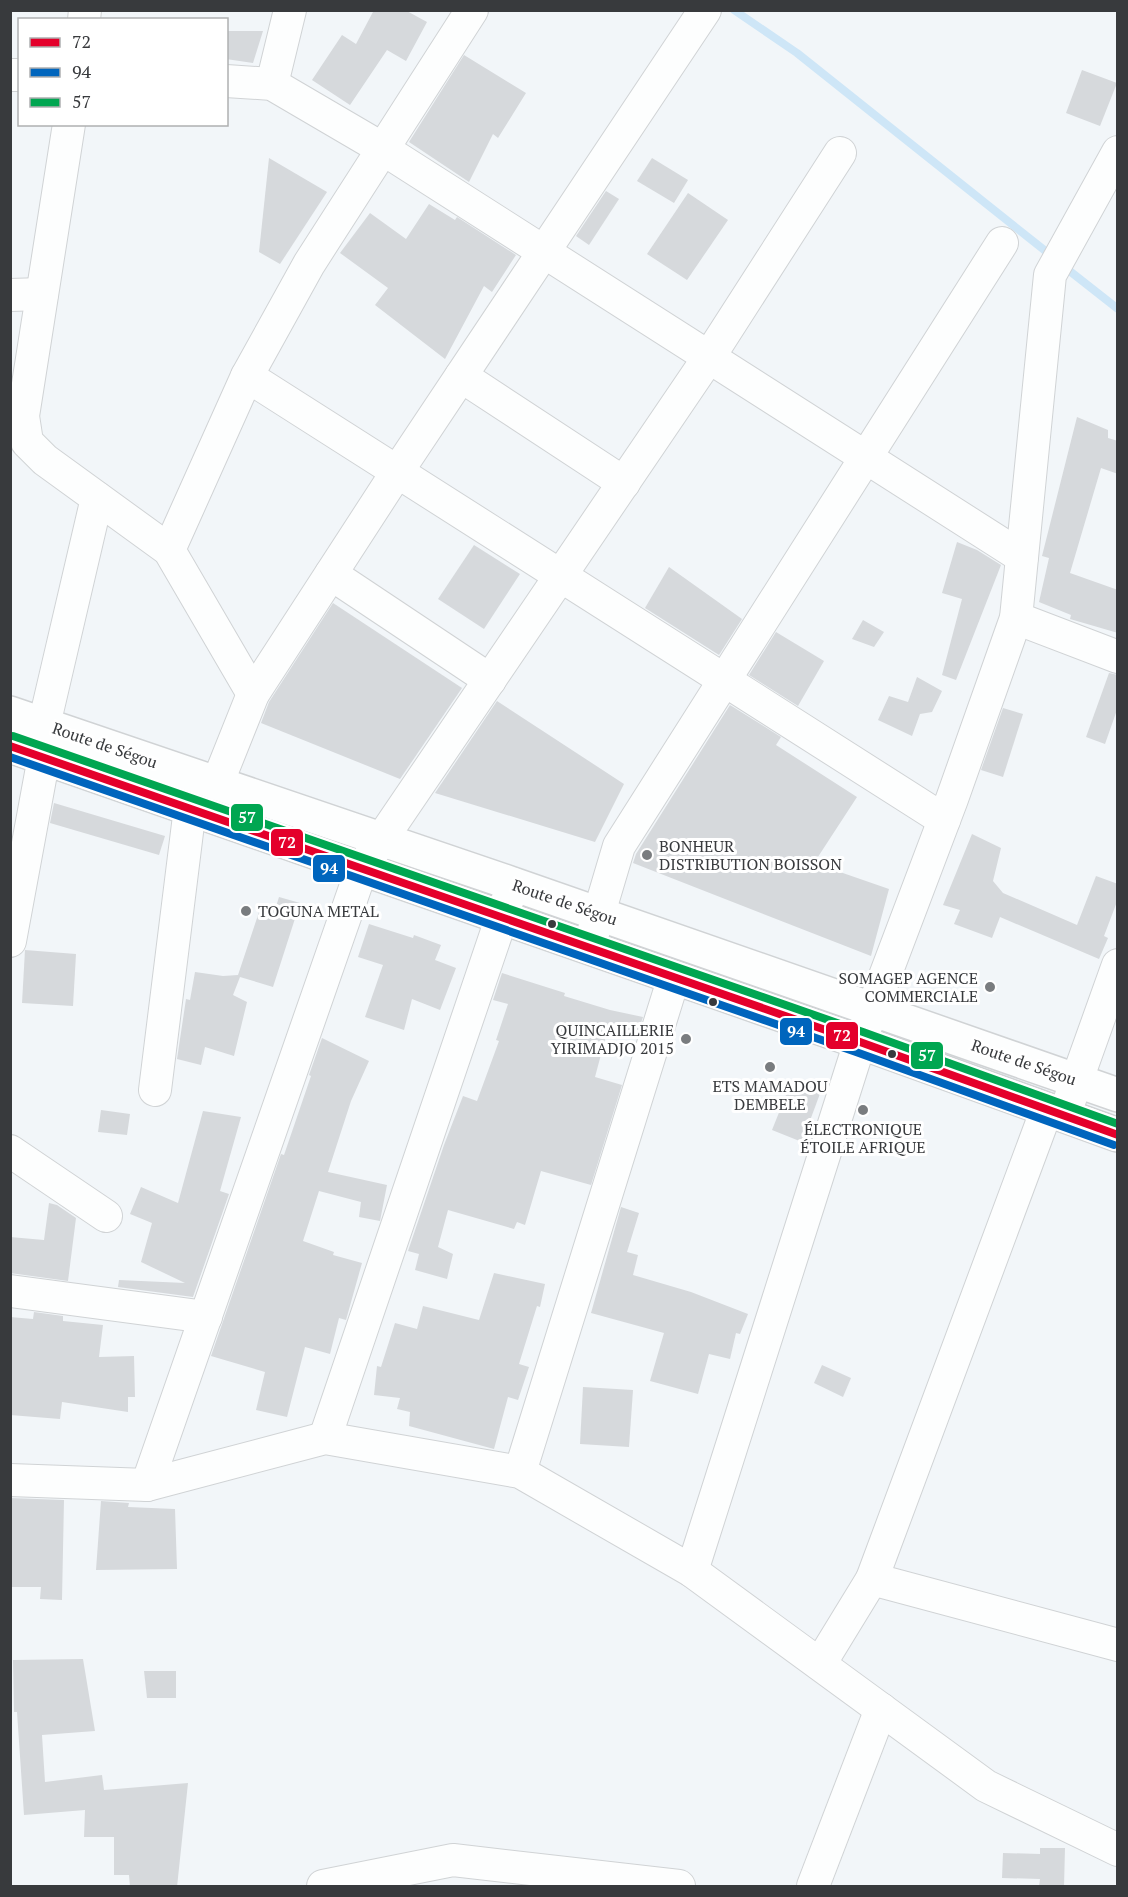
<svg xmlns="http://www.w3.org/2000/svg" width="1128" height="1897" font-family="'PT Serif',serif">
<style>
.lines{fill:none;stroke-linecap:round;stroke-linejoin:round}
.stream{stroke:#cee6f7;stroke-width:8}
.building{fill:#d6d9dc}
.minor-casing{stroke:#d0d3d5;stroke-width:34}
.highway-casing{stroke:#d0d3d5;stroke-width:36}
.minor{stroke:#fdfefe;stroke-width:32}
.highway{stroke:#fdfefe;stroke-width:33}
.bus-1-casing{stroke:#fff;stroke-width:12}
.bus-2-casing{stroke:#fff;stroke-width:12}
.bus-3-casing{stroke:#fff;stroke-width:12}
.bus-1{stroke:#e4002b;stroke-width:8}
.bus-2{stroke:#0065bd;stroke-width:8}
.bus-3{stroke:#00a651;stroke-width:8}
.poi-dot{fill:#797c7f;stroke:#fff;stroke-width:2}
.bus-dot{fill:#383a3d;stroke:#fff;stroke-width:2}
.labels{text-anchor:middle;stroke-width:6;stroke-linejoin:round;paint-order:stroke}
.street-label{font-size:16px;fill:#383a3d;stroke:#fff}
.poi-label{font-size:16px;fill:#383a3d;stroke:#fff;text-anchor:start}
.line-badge{stroke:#fff;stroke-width:2}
.badge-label{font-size:16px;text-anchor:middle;font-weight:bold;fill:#fff}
</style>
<rect width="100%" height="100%" fill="#f2f6f9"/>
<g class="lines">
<g class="stream">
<polyline points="734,10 797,53 1053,257"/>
<polyline points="1062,265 1118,309"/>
</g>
</g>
<g class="building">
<polygon points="374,10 405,10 427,22 406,61 387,50 350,105 312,80 342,35 356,44"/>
<polygon points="226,31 263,31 253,63 226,59"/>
<polygon points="464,55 526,93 498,138 493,134 469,182 409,142"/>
<polygon points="1082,70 1117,83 1100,126 1066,113"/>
<polygon points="269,158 327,192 280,264 259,252"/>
<polygon points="652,158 688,180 674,203 637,181"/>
<polygon points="606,191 619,199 589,245 576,236"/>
<polygon points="688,193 728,220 687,280 647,254"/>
<polygon points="429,204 455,220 457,217 516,255 492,292 484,286 445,359 375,305 388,288 340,253 370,213 406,239"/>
<polygon points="1077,417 1108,430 1108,438 1118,441 1118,474 1101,468 1070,573 1118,590 1118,633 1070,619 1071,615 1039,602 1049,558 1042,556"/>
<polygon points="957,542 977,550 1001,565 956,680 942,675 962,599 942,593"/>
<polygon points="474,545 520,574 484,629 438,599"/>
<polygon points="669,567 742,619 719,655 645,608"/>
<polygon points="333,603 462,688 400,779 261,723 269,702"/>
<polygon points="863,620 884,632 874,647 852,639"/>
<polygon points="776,632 824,661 798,706 749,675"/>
<polygon points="1109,673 1118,675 1118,707 1105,744 1086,737"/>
<polygon points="917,677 942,691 932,712 920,714 912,736 878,720 889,696 908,702"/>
<polygon points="497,701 624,784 595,842 435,793"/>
<polygon points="730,705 781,737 776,745 857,797 814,863 889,889 871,956 633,863 636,854"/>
<polygon points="1003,708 1023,714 1003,777 981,770"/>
<polygon points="54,803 165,836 159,855 50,823"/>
<polygon points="972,834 1001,848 993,881 1003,893 1077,925 1096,876 1118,884 1118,899 1104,936 1108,938 1099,959 1000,917 992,938 954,924 960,910 943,905"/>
<polygon points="279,897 300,903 273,987 240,977 233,995 247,1002 234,1056 205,1047 201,1065 177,1059 186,999 190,1000 195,972 223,976 238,975 261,906 275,910"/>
<polygon points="369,924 413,938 414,935 441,945 435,960 456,968 440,1010 412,999 404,1030 365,1017 383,965 358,957"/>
<polygon points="25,950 76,954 73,1006 22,1003"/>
<polygon points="502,973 565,993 564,996 610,1010 643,1017 636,1038 607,1032 595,1077 622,1085 591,1185 541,1171 525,1225 517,1222 514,1229 448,1210 438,1247 453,1254 447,1279 415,1270 419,1254 408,1251 444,1145 463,1096 477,1101 499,1041 496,1040 508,1004 493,1000"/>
<polygon points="322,1038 369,1061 351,1101 328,1172 387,1185 380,1221 359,1217 361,1202 319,1191 303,1241 334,1252 333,1255 362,1263 346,1320 339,1318 330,1354 305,1347 287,1417 256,1410 265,1372 211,1356 281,1154 284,1155 311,1076 309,1075"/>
<polygon points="792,1080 821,1091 802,1142 772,1130"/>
<polygon points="101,1110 130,1114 127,1135 98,1132"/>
<polygon points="203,1111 241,1117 220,1191 229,1194 193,1297 118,1287 119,1280 185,1283 141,1262 152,1223 130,1214 141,1187 178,1203"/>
<polygon points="49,1203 57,1205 76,1218 68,1281 10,1273 10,1237 44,1240"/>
<polygon points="621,1207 639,1213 627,1252 638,1255 633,1275 691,1292 748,1314 740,1334 736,1333 730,1359 709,1354 698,1394 650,1381 664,1333 591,1313"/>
<polygon points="494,1273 545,1284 540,1307 537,1306 519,1364 529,1367 518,1400 508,1397 494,1449 409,1426 410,1412 397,1409 400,1398 374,1395 377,1366 381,1367 395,1323 417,1329 423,1306 479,1320"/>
<polygon points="34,1312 63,1316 63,1321 103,1325 99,1357 134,1356 135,1397 128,1397 128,1412 62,1402 60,1419 10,1415 10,1317 33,1319"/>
<polygon points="822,1365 851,1378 843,1397 814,1383"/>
<polygon points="583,1387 633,1390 629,1447 580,1444"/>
<polygon points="10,1498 64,1500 62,1600 40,1599 41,1587 10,1587"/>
<polygon points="101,1501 129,1503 128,1507 175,1509 177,1569 96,1570"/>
<polygon points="83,1659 95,1731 42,1735 45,1782 102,1775 104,1790 188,1783 177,1887 130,1887 129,1875 114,1875 114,1837 84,1837 85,1810 24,1815 17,1712 14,1712 13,1660"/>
<polygon points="144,1671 176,1671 176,1698 147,1698"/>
<polygon points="1040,1848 1065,1848 1064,1887 1039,1887 1040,1879 1002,1878 1003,1853 1040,1854"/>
</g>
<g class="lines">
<defs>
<g id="minor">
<polyline points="84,20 85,10"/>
<polyline points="10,75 20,75"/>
<polyline points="226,81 272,84 383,149 1022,557"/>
<polyline points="272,84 290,10"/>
<polyline points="69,124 23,416 27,442 45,460 169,550 253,694"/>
<polyline points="10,295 42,294"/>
<polyline points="247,376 944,820"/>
<polyline points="461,376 624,483"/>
<polyline points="169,550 247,376 309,264 472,10"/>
<polyline points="331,574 490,680"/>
<polyline points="1016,618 1118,657"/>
<polyline points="44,725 97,498"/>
<polyline points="217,784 253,694 397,472 705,10"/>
<polyline points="10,941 44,757"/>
<polyline points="589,947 619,846 1002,243"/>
<polyline points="155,1090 190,808"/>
<polyline points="1064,1116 1118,965"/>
<polyline points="10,1151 106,1216"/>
<polyline points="10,1291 206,1317"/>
<polyline points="325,1438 513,884"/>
<polyline points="520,1472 674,977"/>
<polyline points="10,1480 147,1485 325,1438 520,1472 692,1571 986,1786 1118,1850"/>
<polyline points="147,1485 362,868 709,357 840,153"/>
<polyline points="692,1571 860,1042 952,799 1016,618 1050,275 1118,152"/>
<polyline points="872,1579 1118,1645"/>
<polyline points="820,1664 872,1579 1047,1109"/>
<polyline points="323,1886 453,1860 679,1886"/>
<polyline points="813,1886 881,1709"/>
</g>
<g id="highway">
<polyline points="10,713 513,884 1118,1095"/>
<polyline points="10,746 860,1042 1118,1135"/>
</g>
</defs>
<use href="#minor" class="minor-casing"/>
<use href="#highway" class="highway-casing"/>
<use href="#minor" class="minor"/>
<use href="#highway" class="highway"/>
<defs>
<polyline id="bus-1" points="10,746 860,1042 1118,1135"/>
<polyline id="bus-2" points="10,757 856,1052 1114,1145"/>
<polyline id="bus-3" points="13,736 863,1032 1118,1124"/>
</defs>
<use href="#bus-1" class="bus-1-casing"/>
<use href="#bus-2" class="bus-2-casing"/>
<use href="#bus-3" class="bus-3-casing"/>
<use href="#bus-1" class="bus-1"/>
<use href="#bus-2" class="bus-2"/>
<use href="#bus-3" class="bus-3"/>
</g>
<g class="poi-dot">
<circle cx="647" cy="855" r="6"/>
<circle cx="246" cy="911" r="6"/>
<circle cx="990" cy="987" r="6"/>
<circle cx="686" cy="1039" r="6"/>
<circle cx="770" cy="1067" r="6"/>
<circle cx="863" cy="1110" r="6"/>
</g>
<g class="bus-dot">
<circle cx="552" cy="924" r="5"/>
<circle cx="713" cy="1002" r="5"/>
<circle cx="892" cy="1054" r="5"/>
</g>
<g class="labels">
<g class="street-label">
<text transform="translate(105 745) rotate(19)" y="6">Route de Ségou</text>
<text transform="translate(565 902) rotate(19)" y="6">Route de Ségou</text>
<text transform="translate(1024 1062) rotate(19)" y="6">Route de Ségou</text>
</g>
<g class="poi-label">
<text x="659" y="852">BONHEUR<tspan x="659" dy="18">DISTRIBUTION BOISSON</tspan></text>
<text x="258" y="917">TOGUNA METAL</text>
<text x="978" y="984" text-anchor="end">SOMAGEP AGENCE<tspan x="978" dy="18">COMMERCIALE</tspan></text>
<text x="674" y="1036" text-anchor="end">QUINCAILLERIE<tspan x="674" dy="18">YIRIMADJO 2015</tspan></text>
<text x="770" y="1092" text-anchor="middle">ETS MAMADOU<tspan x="770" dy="18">DEMBELE</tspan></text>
<text x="863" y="1135" text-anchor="middle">ÉLECTRONIQUE<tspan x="863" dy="18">ÉTOILE AFRIQUE</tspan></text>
</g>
</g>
<g class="line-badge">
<rect x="230" y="803" width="34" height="29" rx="6" fill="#00a651"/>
<rect x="270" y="828" width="34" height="29" rx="6" fill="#e4002b"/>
<rect x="312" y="854" width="34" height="29" rx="6" fill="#0065bd"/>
<rect x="779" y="1017" width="34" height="29" rx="6" fill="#0065bd"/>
<rect x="825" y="1021" width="34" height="29" rx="6" fill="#e4002b"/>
<rect x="910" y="1041" width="34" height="29" rx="6" fill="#00a651"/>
</g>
<g class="badge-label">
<text x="247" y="823">57</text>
<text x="287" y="848">72</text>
<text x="329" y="874">94</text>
<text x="796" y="1037">94</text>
<text x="842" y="1041">72</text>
<text x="927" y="1061">57</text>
</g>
<rect width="1128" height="1897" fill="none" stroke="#383a3d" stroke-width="24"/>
<rect x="18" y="18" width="210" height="108" fill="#ffffff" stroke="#afb0b1" stroke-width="1.5"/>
<rect x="30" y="38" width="30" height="9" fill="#e4002b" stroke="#afb0b1" stroke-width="1.5"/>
<text x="72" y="48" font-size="18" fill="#383a3d">72</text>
<rect x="30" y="68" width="30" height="9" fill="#0065bd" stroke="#afb0b1" stroke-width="1.5"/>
<text x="72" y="78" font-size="18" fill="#383a3d">94</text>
<rect x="30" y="98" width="30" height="9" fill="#00a651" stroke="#afb0b1" stroke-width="1.5"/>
<text x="72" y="108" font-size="18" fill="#383a3d">57</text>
</svg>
